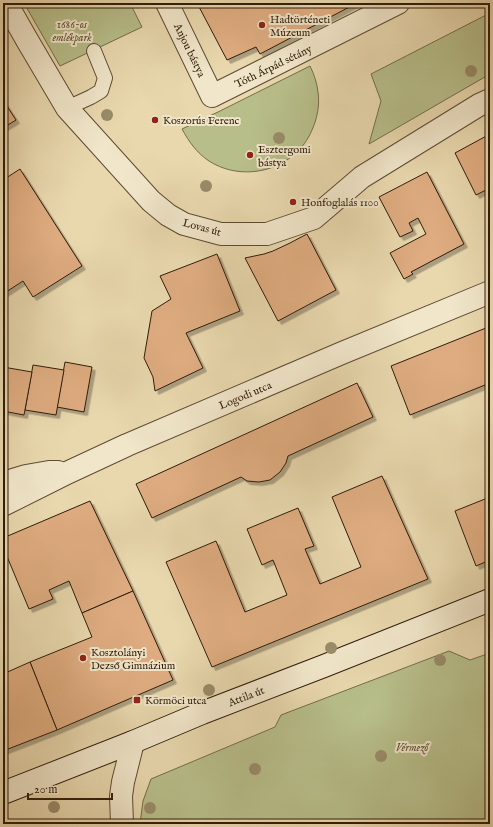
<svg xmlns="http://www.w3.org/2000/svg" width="493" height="827" font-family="'IM FELL English',serif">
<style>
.green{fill:#b7be8a;stroke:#736d4a}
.building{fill:#deac80;stroke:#2f1c0a;filter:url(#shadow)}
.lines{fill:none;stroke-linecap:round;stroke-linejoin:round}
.lane-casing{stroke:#5e4b33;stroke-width:16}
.street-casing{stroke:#5e4b33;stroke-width:24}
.secondary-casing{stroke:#2f1c0a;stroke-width:24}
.lane{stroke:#f1e6ca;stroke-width:14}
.street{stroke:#f1e6ca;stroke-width:22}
.secondary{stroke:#f1e6ca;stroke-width:22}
.tree{fill:#998c69}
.poi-dot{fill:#8f2418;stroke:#f1e6ca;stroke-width:1.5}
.labels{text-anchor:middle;stroke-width:4;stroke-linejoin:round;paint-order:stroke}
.poi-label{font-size:11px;fill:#2f1c0a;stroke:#f1e6ca;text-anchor:start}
.park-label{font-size:11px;font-style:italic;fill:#584d30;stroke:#f1e6ca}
.street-label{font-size:11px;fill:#2f1c0a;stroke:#f1e6ca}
</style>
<defs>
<filter id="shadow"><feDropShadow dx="3.5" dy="3.5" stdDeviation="0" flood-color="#0004"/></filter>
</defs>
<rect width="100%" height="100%" fill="#e9d8ae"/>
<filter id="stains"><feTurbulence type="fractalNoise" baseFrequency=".005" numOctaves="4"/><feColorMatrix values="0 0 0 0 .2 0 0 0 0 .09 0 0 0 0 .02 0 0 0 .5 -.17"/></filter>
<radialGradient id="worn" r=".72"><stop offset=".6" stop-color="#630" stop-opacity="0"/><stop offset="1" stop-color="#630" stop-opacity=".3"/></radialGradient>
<g class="green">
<polygon points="24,3 130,3 142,27 60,66"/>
<polygon points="490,13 490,74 369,144 381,101 371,74"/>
<path d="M310 66C314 74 317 83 318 92 320 105 317 119 312 130 296 169 245 184 209 161 197 153 189 142 182 129L220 111Z"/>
<polygon points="449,651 470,660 490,653 490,824 140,824 143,801 151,779 275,727 281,715"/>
</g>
<g class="building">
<polygon points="197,3 357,3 260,54 256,47 227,60"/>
<polygon points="3,100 16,120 3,128"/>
<polygon points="490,134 490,188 476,195 455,153"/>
<polygon points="20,169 82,266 33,297 23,281 3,294 3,180"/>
<polygon points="427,172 464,244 411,272 413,274 404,279 390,253 426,234 418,218 409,223 413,231 400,237 379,197"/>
<polygon points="307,234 336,290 278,321 245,258 264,254 273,251 290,243"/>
<polygon points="217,254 240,311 186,333 203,368 155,391 153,377 144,358 152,311 171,299 160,276"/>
<polygon points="486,328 490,337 490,383 410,415 391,366"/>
<polygon points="65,362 92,367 84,412 57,407"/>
<polygon points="33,365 64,370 56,415 25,410"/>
<polygon points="3,367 32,372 24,415 3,411"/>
<polygon points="357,383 373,417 288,456 286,463 280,472 270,480 259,482 247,481 241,477 152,518 136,484"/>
<polygon points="382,476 428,579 212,667 166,562 216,541 245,612 287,595 273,560 262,565 247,529 298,508 314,546 305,549 320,584 361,567 332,497"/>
<polygon points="490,488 490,560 476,566 455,511 490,497 487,489"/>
<polygon points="90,501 133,591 82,613 69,581 49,590 53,599 29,609 3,547 3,538"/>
<polygon points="133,591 173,680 57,730 30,662 92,637 82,613"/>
<polygon points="30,662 57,730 3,751 3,674"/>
</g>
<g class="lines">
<defs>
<polyline id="lane" points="67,108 91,97 101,91 105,78 94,51"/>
<g id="street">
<polyline points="6,3 27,40 67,108 151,201 168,215 184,224 221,234 267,234 314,218 362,177 479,105 490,100"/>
<polyline points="167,3 212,96 398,3"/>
<polyline points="3,483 26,476 49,472 58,472"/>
<polyline points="3,505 69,472 127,445 342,353 490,292"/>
<polyline points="122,824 121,796 123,782 133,742"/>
</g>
<polyline id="secondary" points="3,793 133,742 202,713 324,666 490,600"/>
</defs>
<use href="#lane" class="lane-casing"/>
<use href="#street" class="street-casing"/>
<use href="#secondary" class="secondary-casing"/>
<use href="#lane" class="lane"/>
<use href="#street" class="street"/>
<use href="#secondary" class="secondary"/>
</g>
<g class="tree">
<circle cx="471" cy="71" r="6"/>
<circle cx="107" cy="115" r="6"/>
<circle cx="279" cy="138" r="6"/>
<circle cx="206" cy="186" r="6"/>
<circle cx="331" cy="648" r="6"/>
<circle cx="440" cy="660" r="6"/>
<circle cx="209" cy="690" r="6"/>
<circle cx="381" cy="756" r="6"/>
<circle cx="255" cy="769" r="6"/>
<circle cx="54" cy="807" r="6"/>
<circle cx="150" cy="808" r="6"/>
</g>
<g class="poi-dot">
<circle cx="262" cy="25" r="4"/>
<circle cx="155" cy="120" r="4"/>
<circle cx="250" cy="155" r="4"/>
<circle cx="293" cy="202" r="4"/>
<circle cx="83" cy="658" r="4"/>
<rect x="133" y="696" width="8" height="8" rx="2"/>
</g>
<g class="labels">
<g class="poi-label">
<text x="270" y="23">Hadtörténeti<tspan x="270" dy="13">Múzeum</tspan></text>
<text x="163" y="124">Koszorús Ferenc</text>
<text x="258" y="153">Esztergomi<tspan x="258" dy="13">bástya</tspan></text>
<text x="301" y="206">Honfoglalás 1100</text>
<text x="91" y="656">Kosztolányi<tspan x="91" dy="13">Dezső Gimnázium</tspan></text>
<text x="145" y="704">Körmöci utca</text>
</g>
<g class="park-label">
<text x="72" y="28">1686-os<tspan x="72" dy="13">emlékpark</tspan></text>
<text x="412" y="751">Vérmező</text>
</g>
<g class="street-label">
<text transform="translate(190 50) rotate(64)" y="4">Anjou bástya</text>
<text transform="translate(273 66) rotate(-26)" y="4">Tóth Árpád sétány</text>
<text transform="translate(202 227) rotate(15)" y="4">Lovas út</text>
<text transform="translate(245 395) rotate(-23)" y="4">Logodi utca</text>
<text transform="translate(246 696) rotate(-21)" y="4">Attila út</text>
</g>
</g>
<rect width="493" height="827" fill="none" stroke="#e9d8ae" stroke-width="16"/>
<rect x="4" y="4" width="485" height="819" fill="none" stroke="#2f1c0a" stroke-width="2"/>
<rect x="8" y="8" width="477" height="811" fill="none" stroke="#2f1c0a"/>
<path d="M28 793v6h84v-6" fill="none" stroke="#2f1c0a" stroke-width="2"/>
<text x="34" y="793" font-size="12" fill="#2f1c0a" stroke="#f1e6ca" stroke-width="3" paint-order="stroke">20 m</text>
<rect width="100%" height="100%" filter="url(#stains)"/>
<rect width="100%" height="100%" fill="url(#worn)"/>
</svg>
